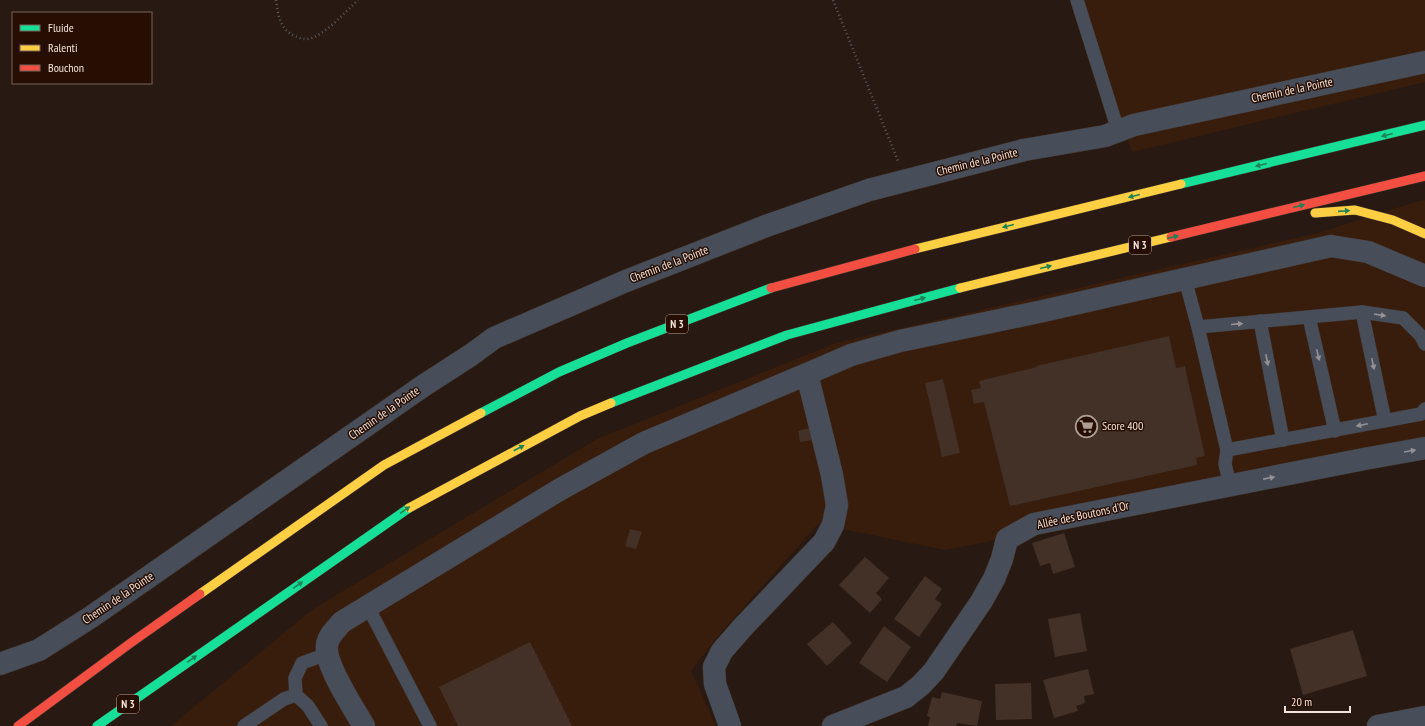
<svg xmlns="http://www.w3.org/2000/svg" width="1425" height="726" font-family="'PT Sans Narrow',sans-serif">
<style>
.built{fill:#381c0c}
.building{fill:#433026}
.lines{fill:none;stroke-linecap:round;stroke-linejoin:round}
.lane-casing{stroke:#433730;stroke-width:14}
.street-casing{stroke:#433730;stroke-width:23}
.fast-casing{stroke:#433730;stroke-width:10}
.slow-casing{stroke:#433730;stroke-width:10}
.jam-casing{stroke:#433730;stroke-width:10}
.path{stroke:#5b5b61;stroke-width:2.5;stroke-dasharray:1 3;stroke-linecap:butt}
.lane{stroke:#474e5a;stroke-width:13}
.street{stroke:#474e5a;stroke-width:22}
.fast{stroke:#16e098;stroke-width:9}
.slow{stroke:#ffcf43;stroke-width:9}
.jam{stroke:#f24e42;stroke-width:9}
.oneway{fill:#1d8255}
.oneway2{fill:#959194}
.labels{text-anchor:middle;stroke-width:3;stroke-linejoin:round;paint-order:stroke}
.shield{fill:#260e03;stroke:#b7a39a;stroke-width:1}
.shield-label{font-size:11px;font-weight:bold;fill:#f5e3da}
.street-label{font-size:12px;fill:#f5e3da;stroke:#260e03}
.poi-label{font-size:12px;fill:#f5e3da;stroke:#260e03;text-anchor:start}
</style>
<rect width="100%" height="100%" fill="#281a12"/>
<g class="built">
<polygon points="1076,0 1425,0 1425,82 1132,152"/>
<polygon points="1425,200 1425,458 945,550 818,524 720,634 691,671 716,726 171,726 313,609 597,439 836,343 1318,233 1412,203"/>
</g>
<g class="building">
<polygon points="1169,336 1176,368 1185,366 1187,376 1205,456 1196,458 1197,465 1010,506 984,402 974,404 971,390 981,388 979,381 1037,367 1036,366"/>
<polygon points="943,379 960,453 942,457 925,383"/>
<polygon points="809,428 812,440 800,442 798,431"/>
<polygon points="630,529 642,532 636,549 625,546"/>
<polygon points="1064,533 1075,567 1053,574 1050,563 1040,566 1032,543"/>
<polygon points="865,557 889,578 876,593 882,599 870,613 839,585"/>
<polygon points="925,576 942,589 935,599 942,604 919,637 894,619"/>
<polygon points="1080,613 1087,651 1055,657 1048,619"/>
<polygon points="833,622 852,643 827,666 807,644"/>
<polygon points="884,626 911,647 887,682 859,663"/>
<polygon points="1353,630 1367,676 1303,695 1290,649"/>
<polygon points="530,642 572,726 458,726 439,687"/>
<polygon points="1088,669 1094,694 1084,696 1085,703 1076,706 1078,711 1054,718 1043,680"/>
<polygon points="1031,683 1032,719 996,720 995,684"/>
<polygon points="942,692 982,701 977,726 957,723 956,726 928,726 930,717 927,716 932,697 940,699"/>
</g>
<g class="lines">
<defs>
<g id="lane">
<polyline points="1077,0 1118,130"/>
<polyline points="1185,279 1198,327 1227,450 1225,464 1230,485"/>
<polyline points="1362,312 1385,421"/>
<polyline points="1309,317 1335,431"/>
<polyline points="1260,321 1283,440"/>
<polyline points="1198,327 1362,312 1403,318 1421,336 1425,344"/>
<polyline points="1227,450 1421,414 1425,409"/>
<polyline points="368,607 430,726"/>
<polyline points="296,695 308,706 321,726"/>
<polyline points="244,726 284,699 296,695 295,678 302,663 327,654"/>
</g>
<g id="street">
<polyline points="0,664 39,650 91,617 423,386 471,355 494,338 626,281 766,226 869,190 1024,150 1105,136 1134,125 1425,62"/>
<path d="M364 726C354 709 324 664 327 645 328 636 336 629 342 622L559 490 644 443 807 374"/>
<polyline points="730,726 715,684 714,667 722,651 742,628 824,542 833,525 837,505 832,475 807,374 851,355 900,341 1043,311 1331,246 1368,252 1425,276"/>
<polyline points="833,726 906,697 921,685 934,671 981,602 994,579 1002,559 1007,539 1034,524 1364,459 1425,448"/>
<polyline points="1378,726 1425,717"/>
</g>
<g id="fast">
<polyline points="1181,184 1425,125"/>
<polyline points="611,403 787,335 960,288"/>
<polyline points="481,413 559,372 627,343 771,288"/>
<polyline points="97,726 409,508"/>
</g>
<g id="slow">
<polyline points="1315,213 1355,210 1393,220 1425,234"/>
<polyline points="915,249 1181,184"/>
<polyline points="960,288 1171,237"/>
<polyline points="409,508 580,416 611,403"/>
<polyline points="200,594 384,465 481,413"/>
</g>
<g id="jam">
<polyline points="1171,237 1425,176"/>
<polyline points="771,288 915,249"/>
<polyline points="18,726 132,642 200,594"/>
</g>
</defs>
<use href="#lane" class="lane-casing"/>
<use href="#street" class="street-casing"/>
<use href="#fast" class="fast-casing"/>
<use href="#slow" class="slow-casing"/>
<use href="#jam" class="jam-casing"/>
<g class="path">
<path d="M276 0C278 15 280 30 295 36 298 37 301 39 304 39 320 41 346 11 358 0"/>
<polyline points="833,0 898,161"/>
</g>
<use href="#lane" class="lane"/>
<use href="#street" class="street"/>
<use href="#fast" class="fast"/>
<use href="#slow" class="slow"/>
<use href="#jam" class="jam"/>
</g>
<defs><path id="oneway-solid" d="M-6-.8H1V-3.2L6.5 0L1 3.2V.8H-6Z"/></defs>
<g class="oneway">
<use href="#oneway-solid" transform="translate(1387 135) rotate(166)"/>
<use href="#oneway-solid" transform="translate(1261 165) rotate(166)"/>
<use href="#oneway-solid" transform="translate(1134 196) rotate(166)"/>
<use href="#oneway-solid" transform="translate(1299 206) rotate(-14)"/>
<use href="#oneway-solid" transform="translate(1344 211) rotate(-4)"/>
<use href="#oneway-solid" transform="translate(1008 226) rotate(166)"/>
<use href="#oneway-solid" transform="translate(1173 237) rotate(-14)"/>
<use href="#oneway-solid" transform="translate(1046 267) rotate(-14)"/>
<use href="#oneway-solid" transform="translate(920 299) rotate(-15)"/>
<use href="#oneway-solid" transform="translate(519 448) rotate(-28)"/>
<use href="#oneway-solid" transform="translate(405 510) rotate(-35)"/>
<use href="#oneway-solid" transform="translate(298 585) rotate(-35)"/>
<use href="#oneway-solid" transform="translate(192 659) rotate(-35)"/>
</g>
<g class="oneway2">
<use href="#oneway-solid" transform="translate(1380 315) rotate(9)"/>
<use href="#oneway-solid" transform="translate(1237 324) rotate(-5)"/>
<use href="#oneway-solid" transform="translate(1318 355) rotate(77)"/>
<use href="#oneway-solid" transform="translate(1267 360) rotate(79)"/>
<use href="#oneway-solid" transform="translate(1373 364) rotate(78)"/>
<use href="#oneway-solid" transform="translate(1362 425) rotate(168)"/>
<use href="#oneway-solid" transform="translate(1410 451) rotate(-10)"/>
<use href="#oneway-solid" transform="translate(1269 478) rotate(-11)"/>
</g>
<defs>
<symbol id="supermarket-ring" viewBox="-11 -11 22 22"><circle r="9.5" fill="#260e03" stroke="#ad9d94" stroke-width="1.5"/><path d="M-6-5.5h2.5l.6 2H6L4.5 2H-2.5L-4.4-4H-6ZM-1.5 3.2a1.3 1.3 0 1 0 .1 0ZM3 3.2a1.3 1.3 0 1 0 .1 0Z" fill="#ad9d94"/></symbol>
</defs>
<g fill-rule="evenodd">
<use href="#supermarket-ring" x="1074" y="414" width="25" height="25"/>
</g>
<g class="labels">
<g class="shield">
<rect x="1129" y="236" width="22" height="18" rx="3"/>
<rect x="666" y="315" width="22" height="18" rx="3"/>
<rect x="117" y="695" width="22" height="18" rx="3"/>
</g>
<g class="shield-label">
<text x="1140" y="249">N 3</text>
<text x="677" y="328">N 3</text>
<text x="128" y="708">N 3</text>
</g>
<g class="street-label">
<text transform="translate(1292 90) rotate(-12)" y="4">Chemin de la Pointe</text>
<text transform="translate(977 162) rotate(-14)" y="4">Chemin de la Pointe</text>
<text transform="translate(669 264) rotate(-21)" y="4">Chemin de la Pointe</text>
<text transform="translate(384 413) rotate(-35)" y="4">Chemin de la Pointe</text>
<text transform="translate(1083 515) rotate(-12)" y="4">Allée des Boutons d'Or</text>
<text transform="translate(118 598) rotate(-34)" y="4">Chemin de la Pointe</text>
</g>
<g class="poi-label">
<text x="1102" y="430">Score 400</text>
</g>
</g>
<rect x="12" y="12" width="140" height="72" fill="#260e03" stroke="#796359"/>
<rect x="20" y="25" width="20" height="6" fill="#16e098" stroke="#796359"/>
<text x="48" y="32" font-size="12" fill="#f5e3da">Fluide</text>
<rect x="20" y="45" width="20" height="6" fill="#ffcf43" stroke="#796359"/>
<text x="48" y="52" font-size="12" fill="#f5e3da">Ralenti</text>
<rect x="20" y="65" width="20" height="6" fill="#f24e42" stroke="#796359"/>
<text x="48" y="72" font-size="12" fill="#f5e3da">Bouchon</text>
<path d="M1285 706v6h65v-6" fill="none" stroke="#f5e3da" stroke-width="2"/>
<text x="1291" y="706" font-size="12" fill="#f5e3da" stroke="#260e03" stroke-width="3" paint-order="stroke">20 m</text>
</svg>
